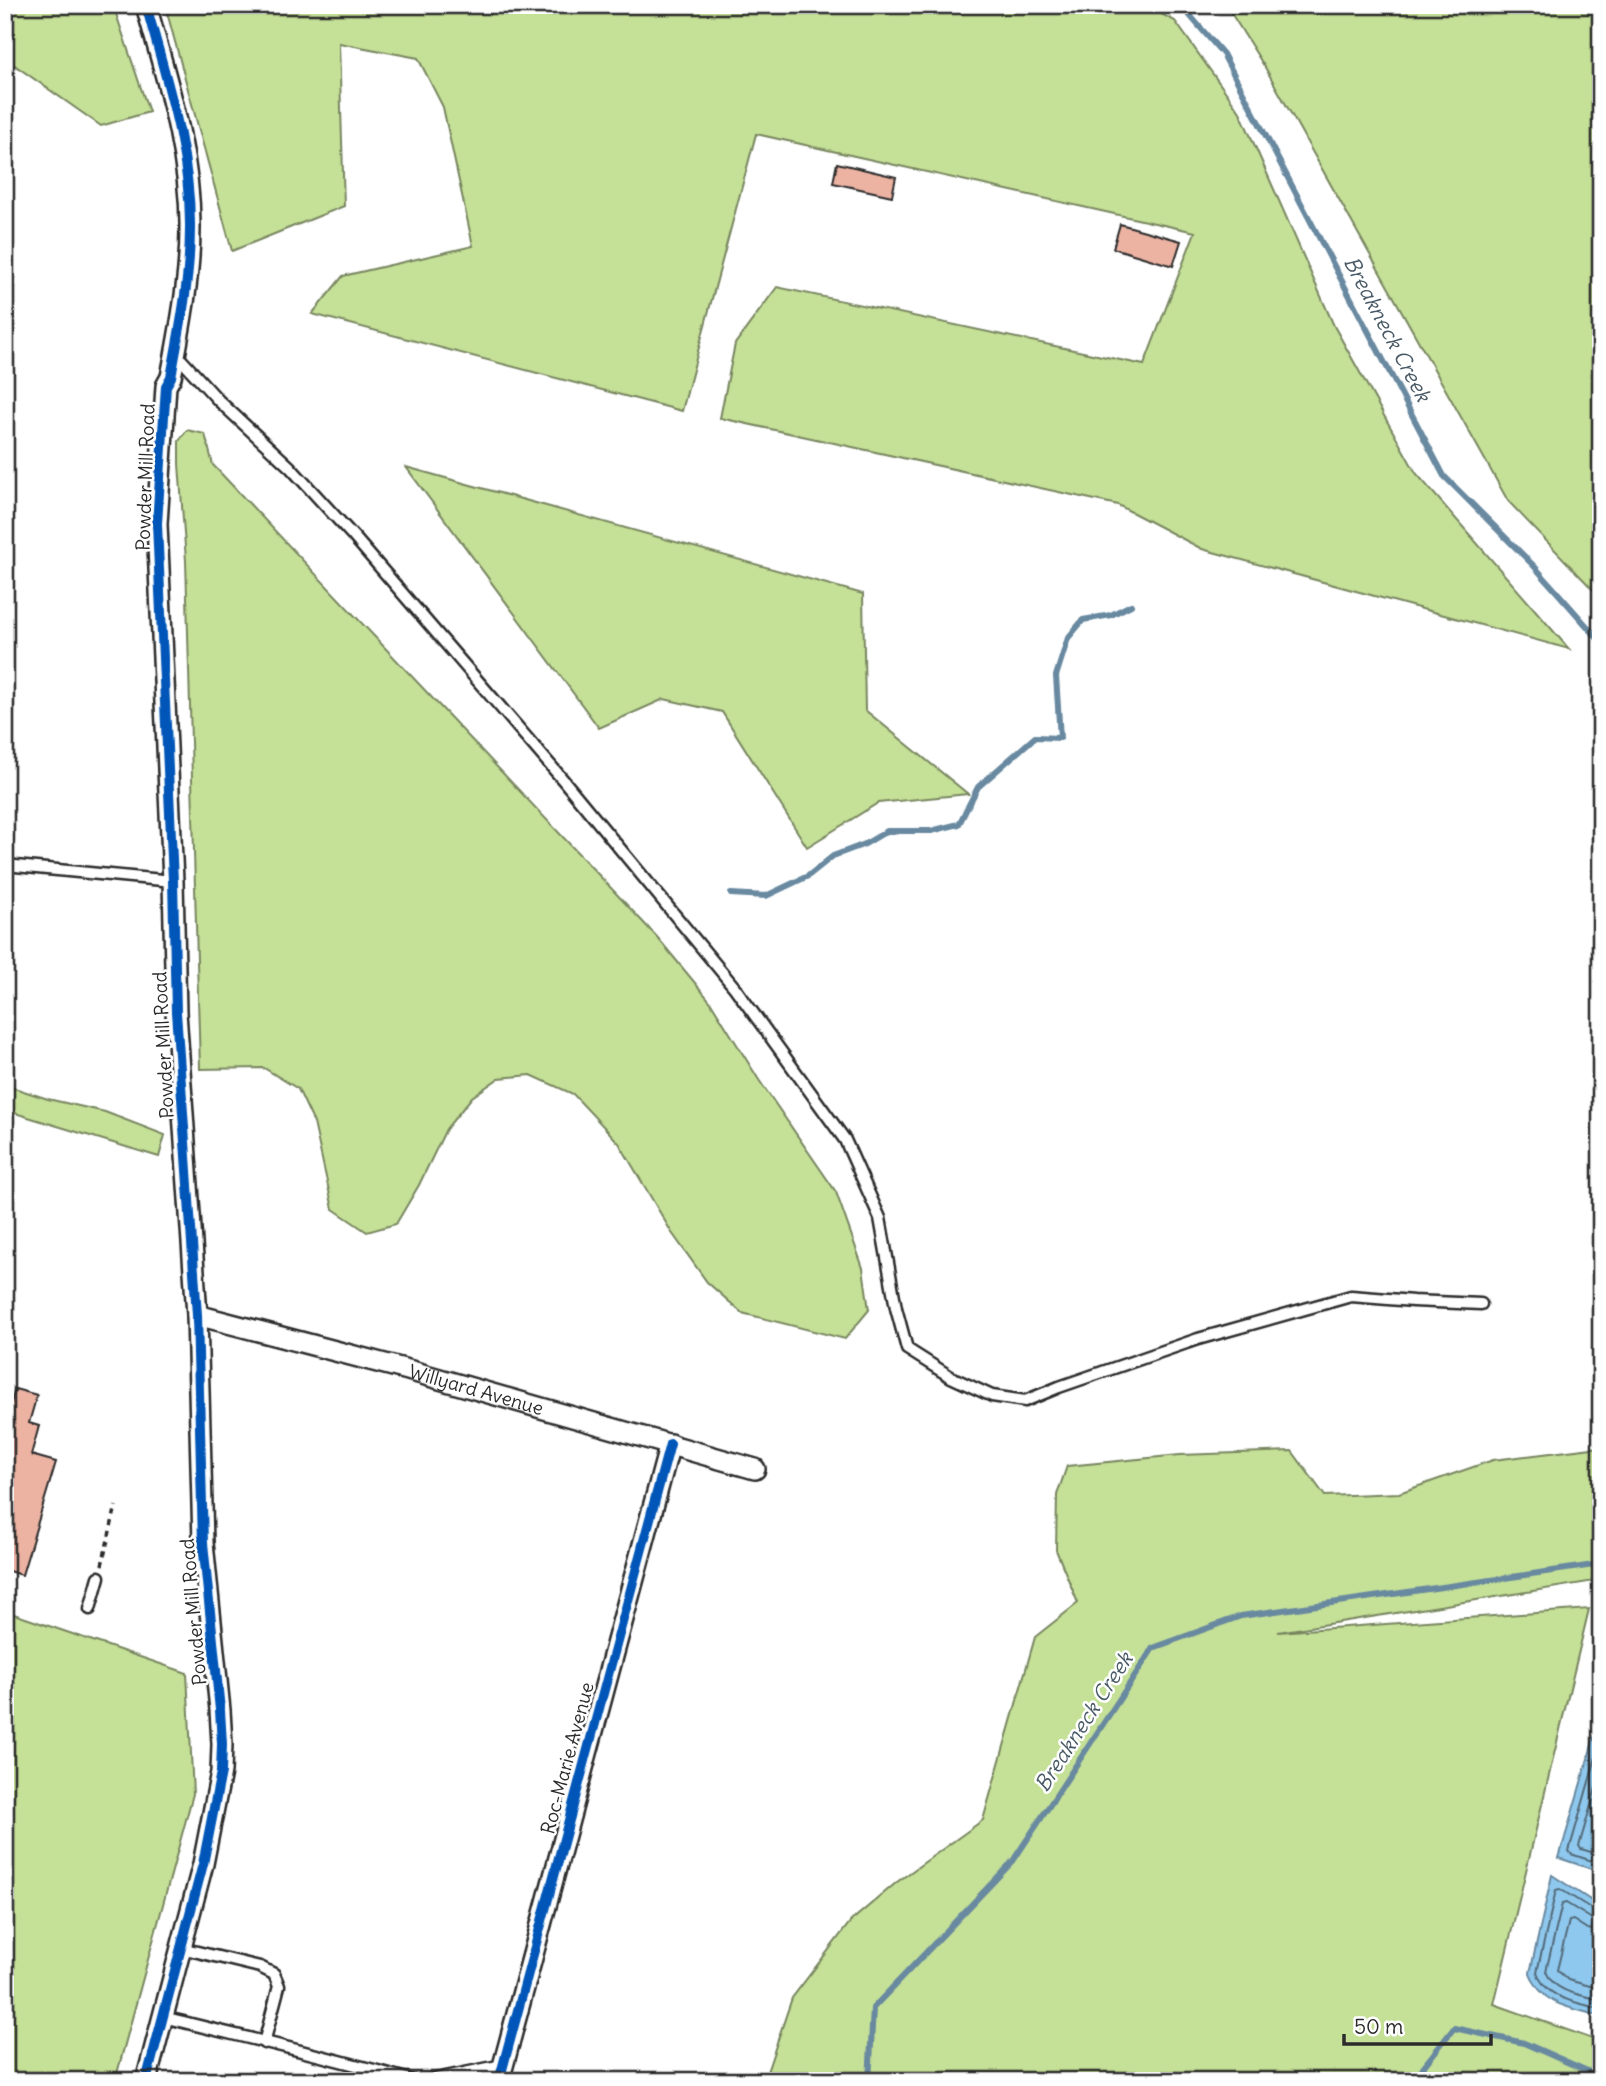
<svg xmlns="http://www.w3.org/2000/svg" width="1606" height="2086" font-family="Delius,sans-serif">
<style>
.green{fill:#c5e097;stroke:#788661;stroke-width:2}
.water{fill:#8fc8ee;stroke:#6789a0;stroke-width:2}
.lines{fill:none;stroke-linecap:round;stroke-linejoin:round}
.shore{stroke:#536a79;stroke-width:2}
.stream{stroke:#6789a0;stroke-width:6}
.building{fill:#ecb3a3;stroke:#2b2b2b;stroke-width:2}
.lane-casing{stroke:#2b2b2b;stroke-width:15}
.street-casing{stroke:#2b2b2b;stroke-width:24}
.path{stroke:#2b2b2b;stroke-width:3.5;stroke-dasharray:5 5;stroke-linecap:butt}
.lane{stroke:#fff;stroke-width:10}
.street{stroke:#fff;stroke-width:19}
.cycleway-casing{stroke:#fff;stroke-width:15}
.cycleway{stroke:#0057b8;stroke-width:10}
.labels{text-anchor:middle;stroke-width:5;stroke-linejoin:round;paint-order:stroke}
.street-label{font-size:19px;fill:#2b2b2b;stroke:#fff}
.water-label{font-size:21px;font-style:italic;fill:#495a66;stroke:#fff}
</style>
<rect width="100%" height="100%" fill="#fff"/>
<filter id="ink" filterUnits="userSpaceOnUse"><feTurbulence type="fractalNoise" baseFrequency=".0143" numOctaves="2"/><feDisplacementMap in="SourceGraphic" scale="14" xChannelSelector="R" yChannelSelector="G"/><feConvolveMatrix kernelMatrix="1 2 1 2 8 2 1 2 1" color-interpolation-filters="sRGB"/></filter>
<g filter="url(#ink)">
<g class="green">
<polygon points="5,5 113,5 149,112 101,126 10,62 5,70"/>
<polygon points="165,5 1144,5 1175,21 1240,112 1334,326 1416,473 1569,649 1202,549 1118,505 720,418 735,344 777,287 1144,365 1195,232 756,134 682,411 312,314 343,276 473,246 443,107 418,58 339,43 344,206 232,251"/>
<polygon points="1226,5 1601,5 1601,598 1508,501 1266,69"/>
<polygon points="187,430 205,434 213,465 657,937 710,1001 759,1080 836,1192 863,1268 869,1310 845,1339 742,1313 707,1282 672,1233 619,1143 573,1094 531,1075 499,1078 472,1097 446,1129 419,1185 396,1224 367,1232 333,1209 314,1123 298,1089 264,1068 200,1069 186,561 179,464 179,441"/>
<polygon points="406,467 863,594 865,710 968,794 878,803 807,847 722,712 664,699 599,728"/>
<polygon points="5,1085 48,1099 105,1112 165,1135 159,1157 5,1110"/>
<polygon points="1601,1447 1601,1580 1278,1632 1589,1609 1494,2004 1601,2042 1601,2081 764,2081 792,1998 851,1921 897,1882 983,1820 1035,1637 1078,1603 1056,1550 1057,1495 1067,1466 1180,1455 1292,1451 1325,1496 1399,1493 1493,1460"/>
<polygon points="5,1611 187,1673 193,1794 115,2081 5,2081"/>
</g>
<g class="water">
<polygon points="1601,1714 1601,1872 1559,1858"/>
<path d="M1552 1875 1601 1907V2016C1570 2008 1542 2006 1530 1973Z"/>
</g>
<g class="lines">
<g class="shore">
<polyline points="1601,1740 1569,1851 1571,1854 1601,1864"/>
<polyline points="1601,1771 1579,1846 1581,1849 1601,1855"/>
<path d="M1601 1912 1595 1911 1560 1889 1556 1890 1537 1972C1546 2000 1576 2002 1601 2009"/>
<path d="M1601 1921 1592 1919 1566 1903 1562 1904 1546 1971C1553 1993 1582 1995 1601 2000"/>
<polyline points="1601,1931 1587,1929 1573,1920 1569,1921 1557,1970 1568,1980 1601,1989"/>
</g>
<g class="stream">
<polyline points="1181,5 1223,54 1444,476 1534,566 1601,642"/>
<polyline points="731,894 766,896 808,876 833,856 865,844 887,831 931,831 959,824 978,787 1035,737 1060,738 1056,676 1068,638 1083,620 1111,615 1131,605"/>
<polyline points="869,2081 873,2008 1013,1861 1153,1648 1241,1616 1601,1564"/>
<polyline points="1412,2081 1454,2028 1524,2043 1601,2077"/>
</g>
</g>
<g class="building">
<polygon points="837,163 896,177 892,196 833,183"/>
<polygon points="1120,224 1181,241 1173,266 1113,248"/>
<polygon points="15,1389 37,1395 29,1423 39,1426 31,1455 56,1462 22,1575 5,1570 5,1452 9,1440 5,1439 5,1425"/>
</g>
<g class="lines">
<defs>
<g id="lane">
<polyline points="176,354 219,401 290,467 354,537 564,781 735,988 845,1140 880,1218 896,1308 907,1349 951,1377 992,1396 1025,1401 1059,1387 1198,1339 1351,1296 1413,1301 1481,1304"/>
<polyline points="5,865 173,881"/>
<polyline points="90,1609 99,1577"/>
<polyline points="181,1948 260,1967 274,1974 279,1986 264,2043"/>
<path d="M163 2017C247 2038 331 2057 414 2081"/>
<polyline points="419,2081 431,2080 503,2065"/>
</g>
<g id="street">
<path d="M146 5C166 78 191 153 190 229 190 278 180 329 171 377L166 386 157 524 173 881 176 1012 197 1315 203 1543 220 1710 222 1744 221 1772 203 1864 146 2081"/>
<path id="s1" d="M197 1315 408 1370 755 1469"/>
<polyline points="499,2081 670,1444"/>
</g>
</defs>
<use href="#lane" class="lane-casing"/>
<use href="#street" class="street-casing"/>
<polyline class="path" points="102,1565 116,1506"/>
<use href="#lane" class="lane"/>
<use href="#street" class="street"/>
<defs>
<g id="cycleway">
<path d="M146 5C166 78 191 153 190 229 190 278 180 329 171 377L166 386 157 524 173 881 176 1012 197 1315 203 1543 220 1710 222 1744 221 1772 203 1864 146 2081"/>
<polyline points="499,2081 670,1444"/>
</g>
</defs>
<use href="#cycleway" class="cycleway-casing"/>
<use href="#cycleway" class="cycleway"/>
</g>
</g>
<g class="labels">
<g class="street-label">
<text transform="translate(145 477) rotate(-88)" y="7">Powder Mill Road</text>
<text transform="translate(163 1045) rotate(-93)" y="7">Powder Mill Road</text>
<text dy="7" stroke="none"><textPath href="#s1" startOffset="289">Willyard Avenue</textPath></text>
<text transform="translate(193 1612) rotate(-95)" y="7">Powder Mill Road</text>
<text transform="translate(567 1758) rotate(-75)" y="7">Roc-Marie Avenue</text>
</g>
<g class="water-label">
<text transform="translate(1387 329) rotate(62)" y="7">Breakneck Creek</text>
<text transform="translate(1084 1722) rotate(-57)" y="7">Breakneck Creek</text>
</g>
</g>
<rect width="1606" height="2086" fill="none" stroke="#fff" stroke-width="28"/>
<rect x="14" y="14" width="1578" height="2058" fill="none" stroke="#2b2b2b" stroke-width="2.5" filter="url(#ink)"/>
<path d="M1344 2034v10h147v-10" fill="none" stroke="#2b2b2b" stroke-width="3.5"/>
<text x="1354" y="2034" font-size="21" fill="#2b2b2b" stroke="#ffffff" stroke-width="5" paint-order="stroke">50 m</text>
</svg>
